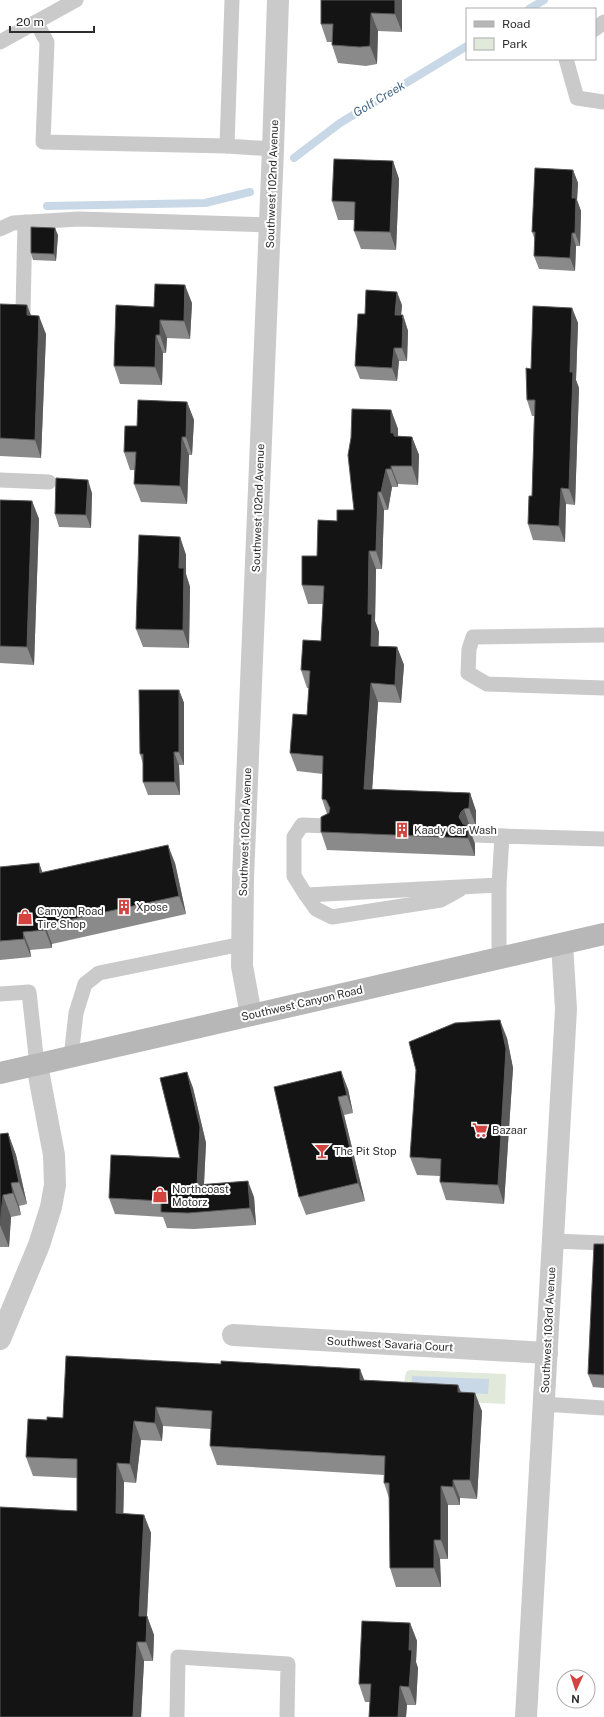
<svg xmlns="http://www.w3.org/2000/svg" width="604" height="1717" font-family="'Public Sans',sans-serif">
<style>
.green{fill:#e1e9db}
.water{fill:#c9d8e7}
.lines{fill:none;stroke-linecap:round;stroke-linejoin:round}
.stream{stroke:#c9d8e7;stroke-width:8}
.service{stroke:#cacaca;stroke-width:15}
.minor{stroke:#cacaca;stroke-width:22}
.secondary{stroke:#b7b7b7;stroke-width:22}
.wall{fill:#8a8a8a}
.shaded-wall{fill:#5a5a5a}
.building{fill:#141414;stroke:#5a5a5a}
.labels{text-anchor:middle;stroke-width:4;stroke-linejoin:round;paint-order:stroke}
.street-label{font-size:11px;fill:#2d2d2d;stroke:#fff}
.poi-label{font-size:11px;fill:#2d2d2d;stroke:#fff;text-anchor:start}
.water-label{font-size:12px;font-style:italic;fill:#436686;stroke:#fff}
</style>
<rect width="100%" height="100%" fill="#fff"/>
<polygon class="green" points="411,1370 506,1374 505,1404 403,1399 405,1376 407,1371"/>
<polygon class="water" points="412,1376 489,1379 488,1394 411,1391"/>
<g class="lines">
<g class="stream">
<polyline points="529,9 544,0"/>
<polyline points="294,158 340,123 467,46"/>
<polyline points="47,206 205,203 250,192"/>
</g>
<g class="service">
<polyline points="232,0 227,146 273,149"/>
<polyline points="36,22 47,42 43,142 227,146"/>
<polyline points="595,29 604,22"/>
<polyline points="0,42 76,0"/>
<polyline points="566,59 577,98 604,102"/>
<polyline points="0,229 13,223 79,219 270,225"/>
<polyline points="23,312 25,222"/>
<polyline points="0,480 49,482"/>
<polyline points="604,635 473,637 469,649 468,673 487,684 604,688"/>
<polyline points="328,826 302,825 294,837 294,876 306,895 499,885"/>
<polyline points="475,835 502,836"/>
<polyline points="306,895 316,909 332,917 441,900 459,890"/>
<polyline points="499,958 499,885 502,836 604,839"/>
<polyline points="0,994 29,992 37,1065"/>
<polyline points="71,1057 76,1013 85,984 99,973 242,944"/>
<polyline points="553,1241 604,1243"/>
<polyline points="543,1404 604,1408"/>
<polyline points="177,1717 178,1657 288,1664 287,1717"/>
</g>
<g class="minor">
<polyline points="251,1015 242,966 243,878 273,149 278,0"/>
<polyline points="233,1335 547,1353"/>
<polyline points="0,1339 39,1245 51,1207 55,1185 54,1155 37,1065"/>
<polyline points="526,1717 566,1009 562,944"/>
</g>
<polyline class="secondary" points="0,1073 604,934"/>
</g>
<g class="wall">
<polygon points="321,0 402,0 402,32 378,31 377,64 366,66 338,63 332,45 332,42 327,42 321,24"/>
<polygon points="393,161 399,179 396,250 361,249 354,231 355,220 338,220 332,201"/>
<polygon points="573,170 578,183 577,200 581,211 580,246 576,246 575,271 539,269 534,256 535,240 532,232"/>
<polygon points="58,235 56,261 33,260 31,253"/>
<polygon points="192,303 190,339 167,338 166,353 163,353 162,385 120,384 114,366 154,307"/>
<polygon points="0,304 31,316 46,334 41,458 0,456"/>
<polygon points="402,305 401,315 403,315 408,331 407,361 399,361 397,381 360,379 355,366"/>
<polygon points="572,308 578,323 576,380 579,388 575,505 566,504 565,542 533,540 528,524 532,496 534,416 532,416 527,400 531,369"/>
<polygon points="187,402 194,420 192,455 189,455 187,504 141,502 134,484 135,470 130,470 124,452"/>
<polygon points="391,410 398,429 398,436 412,437 419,455 418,485 398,484 398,487 392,487 388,510 384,510 382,569 376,569 375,621 379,632 378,646 397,647 404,665 401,703 378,702 372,789 470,793 476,811 476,826 470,827 469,828 475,844 475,856 327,850 321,832 327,814 322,799 323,774 297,771 290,753 307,715 309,688 307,688 301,670 321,641 323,604 308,604 302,585 317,556 337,521 354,510"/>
<polygon points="92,493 91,528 59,527 55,514"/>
<polygon points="0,500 32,501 39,519 34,665 0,663"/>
<polygon points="180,537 186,555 186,574 190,587 189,648 143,647 136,629"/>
<polygon points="179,690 184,703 184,765 179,765 180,795 148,795 143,782 143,764 140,754"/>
<polygon points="39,863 42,872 175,863 186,914 52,944 52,948 30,950 31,957 0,960 0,867"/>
<polygon points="507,1038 513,1068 504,1204 446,1200 440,1182 440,1176 417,1175 410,1157"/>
<polygon points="187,1072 193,1088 206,1143 204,1185 254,1197 256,1225 194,1229 167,1228 163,1217 115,1214 109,1198 180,1158"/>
<polygon points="274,1087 348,1089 353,1113 344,1115 365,1201 306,1215 299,1197"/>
<polygon points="8,1133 16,1155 27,1204 19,1206 21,1215 11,1217 9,1247 0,1247 0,1134"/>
<polygon points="604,1244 604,1388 593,1387 588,1374"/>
<polygon points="364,1380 458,1385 461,1392 482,1411 477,1499 460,1498 460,1505 448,1505 448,1559 440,1559 441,1587 396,1587 390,1568 389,1498 384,1483 384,1475 217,1465 210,1446 211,1429 163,1426 162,1441 141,1440 136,1483 124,1482 123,1514 144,1515 151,1533 147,1616 154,1635 153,1661 144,1661 141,1717 0,1717 77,1511 77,1478 33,1476 26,1457 47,1420"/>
<polygon points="410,1623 417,1641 416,1662 418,1668 416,1705 407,1705 406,1717 369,1717 370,1702 365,1702 359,1684"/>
</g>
<g class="shaded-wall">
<polygon points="395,0 402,0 402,32 395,14"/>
<polygon points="371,13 378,31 377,64 370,46"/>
<polygon points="393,161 399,179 396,250 390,232"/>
<polygon points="573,170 578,183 577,200 581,211 580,246 575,233 572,198"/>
<polygon points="55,228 58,235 56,261 54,254"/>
<polygon points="572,233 576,246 575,271 570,258"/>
<polygon points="185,285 192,303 190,339 184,321"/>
<polygon points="397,292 402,305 400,328 395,315"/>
<polygon points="27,305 34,323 27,315"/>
<polygon points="572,308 578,323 576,380 579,388 575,505 569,489 570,372"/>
<polygon points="403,315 408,331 407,361 402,348 402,318"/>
<polygon points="39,316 46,334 41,458 35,440"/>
<polygon points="160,320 167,338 166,353 160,335"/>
<polygon points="156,335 163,353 162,385 155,367"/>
<polygon points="394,348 399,361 397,381 392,368"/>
<polygon points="187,402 194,420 192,455 186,437"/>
<polygon points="391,410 398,429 398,443 391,433"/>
<polygon points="182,437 189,455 187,504 180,486"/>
<polygon points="412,437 419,455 418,485 412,466"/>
<polygon points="391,466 398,484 398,487 391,469"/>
<polygon points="386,469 392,487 388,510 381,492"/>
<polygon points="88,480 92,493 91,528 86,515"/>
<polygon points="561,488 566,504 565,542 559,526"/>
<polygon points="378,492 384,510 382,569 376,551"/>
<polygon points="32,501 39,519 34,665 27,647"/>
<polygon points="180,537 186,555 186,574 190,587 189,648 183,630 179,568"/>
<polygon points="369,551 376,569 375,621 379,632 378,664 371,646 368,614"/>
<polygon points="397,647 404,665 401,703 395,685"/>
<polygon points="371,683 378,702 371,807 364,789"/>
<polygon points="179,690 184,703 184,765 179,752"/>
<polygon points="174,752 179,765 180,795 175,782"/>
<polygon points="470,793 476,811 476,826 469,808"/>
<polygon points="464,809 470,827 469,828 475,844 475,856 468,838 467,831 459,817 461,812"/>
<polygon points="168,845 175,863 186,914 179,896"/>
<polygon points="39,863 46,882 40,873"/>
<polygon points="45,925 52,944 52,948 45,930"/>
<polygon points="23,932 30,950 31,957 24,939"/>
<polygon points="500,1020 507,1038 513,1068 504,1204 498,1185"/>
<polygon points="341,1071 348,1089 353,1113 347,1095"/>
<polygon points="187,1072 193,1088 206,1143 203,1201 197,1185"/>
<polygon points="338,1097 344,1115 365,1201 358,1183"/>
<polygon points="8,1133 16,1155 27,1204 19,1182"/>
<polygon points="248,1181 254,1197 256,1225 250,1208"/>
<polygon points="11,1183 19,1206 21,1215 13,1193"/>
<polygon points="3,1195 11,1217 9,1247 0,1225"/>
<polygon points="360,1369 367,1387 360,1380"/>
<polygon points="458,1385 465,1404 458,1392"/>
<polygon points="475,1393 482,1411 477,1499 470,1480"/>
<polygon points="156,1407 163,1426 162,1441 155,1423"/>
<polygon points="134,1421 141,1440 136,1483 130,1464"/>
<polygon points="117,1463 124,1482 123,1532 116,1513"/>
<polygon points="453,1480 460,1498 460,1505 453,1487"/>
<polygon points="441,1486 448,1505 448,1559 441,1540"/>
<polygon points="144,1515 151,1533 146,1635 139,1616"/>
<polygon points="434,1540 440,1559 441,1587 434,1568"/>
<polygon points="147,1616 154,1635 153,1661 146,1642"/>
<polygon points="410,1623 417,1641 416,1662 418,1668 416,1705 409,1687 409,1650"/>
<polygon points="137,1642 144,1661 141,1717 133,1717"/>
<polygon points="400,1686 407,1705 406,1717 398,1717"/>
</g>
<g class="building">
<polygon points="321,0 395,0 395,14 371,13 370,46 360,47 332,45 333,24 321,24"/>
<polygon points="334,159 393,161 390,232 354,231 355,202 332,201"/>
<polygon points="535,168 573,170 572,198 576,198 575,233 572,233 570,258 534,256 535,232 532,232"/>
<polygon points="31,227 55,228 54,254 31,253"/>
<polygon points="155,284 185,285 184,321 160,320 160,335 156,335 155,367 114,366 116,305 154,307"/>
<polygon points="366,290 397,292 395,315 403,315 402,318 403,318 402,348 394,348 392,368 355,366 358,314 365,314"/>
<polygon points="0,304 27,305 27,315 39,316 35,440 0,438"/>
<polygon points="533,306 572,308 570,372 573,372 569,489 561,488 559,526 528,524 529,496 532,496 535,400 527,400 526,368 531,369"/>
<polygon points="138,400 187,402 186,437 182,437 180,486 134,484 136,452 124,452 125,426 137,426"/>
<polygon points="352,409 391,410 391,433 394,433 394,436 412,437 412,466 391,466 391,469 386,469 381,492 378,492 376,551 369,551 368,614 372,614 371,646 397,647 395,685 371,683 364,789 470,793 469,808 464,809 461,812 459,817 463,824 468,826 468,838 321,832 321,817 329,813 330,808 326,800 322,799 323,756 290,753 293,714 307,715 310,671 301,670 303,640 321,641 324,586 302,585 302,556 317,556 318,520 337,521 337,510 354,510 348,455 351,438"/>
<polygon points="56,478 88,480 86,515 55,514"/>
<polygon points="0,500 32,501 27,647 0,646"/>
<polygon points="139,535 180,537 179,568 184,568 183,630 136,629"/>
<polygon points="139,690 179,690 179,752 174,752 175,782 143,782 143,754 140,754"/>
<polygon points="168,845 179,896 45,925 45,930 23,932 24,939 0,941 0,867 39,863 40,873"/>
<polygon points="500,1020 506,1049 498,1185 440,1182 441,1159 410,1157 416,1070 409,1042 455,1023"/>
<polygon points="341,1071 347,1095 338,1097 358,1183 299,1197 274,1087"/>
<polygon points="187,1072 200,1127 197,1185 248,1181 250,1208 188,1213 161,1212 161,1201 109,1198 111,1155 180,1158 160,1078"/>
<polygon points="8,1133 19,1182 11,1183 13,1193 3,1195 0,1225 0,1134"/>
<polygon points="594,1244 604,1244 604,1375 588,1374"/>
<polygon points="66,1356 221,1364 221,1361 360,1369 360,1380 458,1385 458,1392 475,1393 470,1480 453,1480 453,1487 441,1486 441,1540 434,1540 434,1568 390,1568 389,1483 384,1483 385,1456 210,1446 212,1411 156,1407 155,1423 134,1421 130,1464 117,1463 116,1513 144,1515 139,1616 147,1616 146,1642 137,1642 133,1717 0,1717 0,1507 77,1511 77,1459 26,1457 28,1419 47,1420 47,1417 63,1418"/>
<polygon points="362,1621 410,1623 409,1650 412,1650 409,1687 400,1686 398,1717 369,1717 371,1684 359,1684"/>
</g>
<defs>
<symbol id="building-bare" viewBox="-9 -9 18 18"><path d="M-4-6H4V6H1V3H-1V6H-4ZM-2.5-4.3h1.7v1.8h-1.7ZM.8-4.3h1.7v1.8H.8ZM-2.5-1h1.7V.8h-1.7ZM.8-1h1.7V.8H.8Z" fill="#d3433f" stroke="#fff" stroke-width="2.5" paint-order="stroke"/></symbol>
<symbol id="shop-bare" viewBox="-9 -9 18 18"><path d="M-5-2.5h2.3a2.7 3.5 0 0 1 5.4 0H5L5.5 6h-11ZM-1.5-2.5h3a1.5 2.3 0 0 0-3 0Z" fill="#d3433f" stroke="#fff" stroke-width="2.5" paint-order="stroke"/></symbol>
<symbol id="supermarket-bare" viewBox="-9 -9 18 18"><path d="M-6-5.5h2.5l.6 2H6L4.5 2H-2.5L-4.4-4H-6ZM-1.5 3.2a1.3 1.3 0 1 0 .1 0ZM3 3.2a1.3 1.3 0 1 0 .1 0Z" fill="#d3433f" stroke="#fff" stroke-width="2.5" paint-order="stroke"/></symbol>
<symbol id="bar-bare" viewBox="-9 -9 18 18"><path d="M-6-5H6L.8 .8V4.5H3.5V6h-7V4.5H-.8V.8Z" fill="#d3433f" stroke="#fff" stroke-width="2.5" paint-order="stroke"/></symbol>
</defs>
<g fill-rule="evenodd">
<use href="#building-bare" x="391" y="819" width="22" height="22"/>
<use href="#building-bare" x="113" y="896" width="22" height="22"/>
<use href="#shop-bare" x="14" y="906" width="22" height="22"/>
<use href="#supermarket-bare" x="469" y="1119" width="22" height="22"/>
<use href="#bar-bare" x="311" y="1140" width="22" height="22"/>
<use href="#shop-bare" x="149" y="1184" width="22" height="22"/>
</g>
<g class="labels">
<g class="street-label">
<text transform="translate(272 184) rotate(-88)" y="4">Southwest 102nd Avenue</text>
<text transform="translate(258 508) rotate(-88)" y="4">Southwest 102nd Avenue</text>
<text transform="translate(245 832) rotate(-88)" y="4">Southwest 102nd Avenue</text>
<text transform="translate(302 1003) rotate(-13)" y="4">Southwest Canyon Road</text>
<text transform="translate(548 1330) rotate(-87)" y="4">Southwest 103rd Avenue</text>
<text transform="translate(390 1344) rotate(3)" y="4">Southwest Savaria Court</text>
</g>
<g class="poi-label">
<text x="414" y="834">Kaady Car Wash</text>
<text x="136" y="911">Xpose</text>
<text x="37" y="915">Canyon Road<tspan x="37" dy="13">Tire Shop</tspan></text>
<text x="492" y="1134">Bazaar</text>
<text x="334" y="1155">The Pit Stop</text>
<text x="172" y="1193">Northcoast<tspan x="172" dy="13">Motorz</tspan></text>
</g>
<g class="water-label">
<text transform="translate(379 99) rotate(-31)" y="4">Golf Creek</text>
</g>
</g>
<rect x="466" y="8" width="130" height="52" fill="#ffffff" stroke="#ababab"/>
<rect x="474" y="21" width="20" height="6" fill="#b7b7b7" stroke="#ababab"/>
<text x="502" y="28" font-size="12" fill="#2d2d2d">Road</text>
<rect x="474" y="38" width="20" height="12" fill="#e1e9db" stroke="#ababab"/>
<text x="502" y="48" font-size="12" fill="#2d2d2d">Park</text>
<g transform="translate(576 1689) rotate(183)"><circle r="19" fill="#ffffff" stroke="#ababab"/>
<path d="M0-3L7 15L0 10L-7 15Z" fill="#d3433f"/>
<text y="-6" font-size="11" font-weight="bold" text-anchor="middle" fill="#2d2d2d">N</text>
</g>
<path d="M10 26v6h84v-6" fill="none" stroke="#2d2d2d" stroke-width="2"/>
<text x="16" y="26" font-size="12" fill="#2d2d2d" stroke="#ffffff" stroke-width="3" paint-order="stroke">20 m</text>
</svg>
